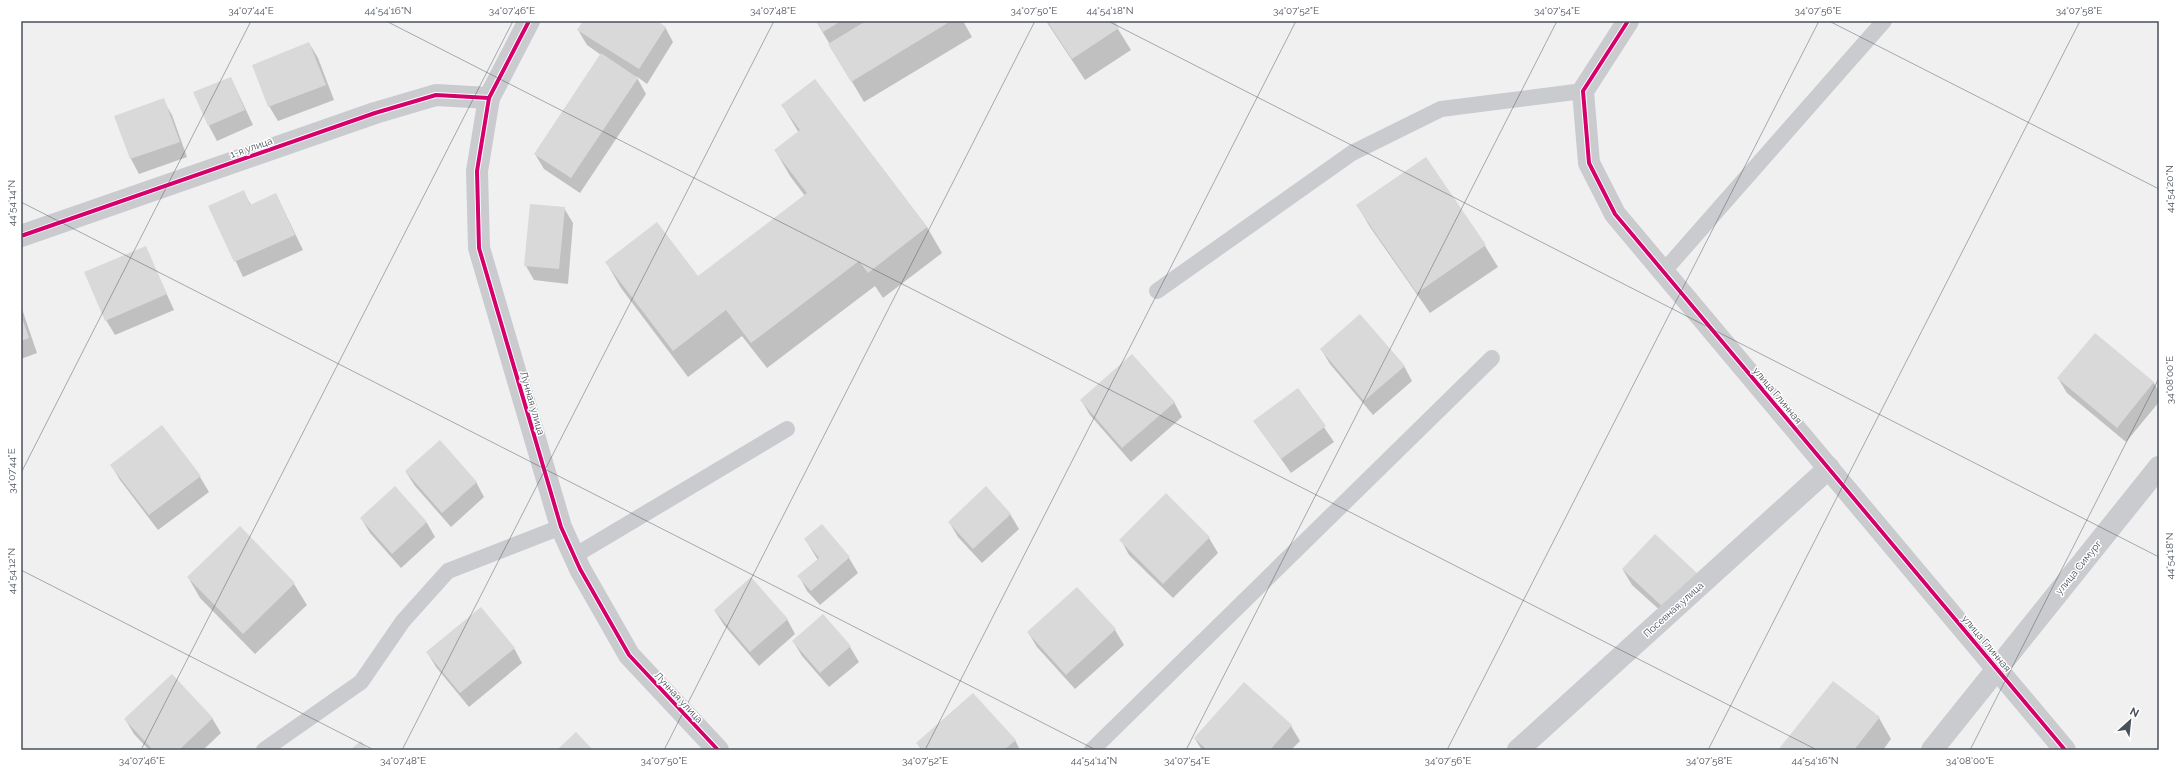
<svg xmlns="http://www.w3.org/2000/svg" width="2180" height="771" font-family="Raleway,sans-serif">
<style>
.shadow{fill:#0003}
.building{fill:#d9d9da}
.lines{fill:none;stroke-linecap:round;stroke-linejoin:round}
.service{stroke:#cacbce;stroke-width:16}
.minor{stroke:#cacbce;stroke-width:22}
.cycleway-casing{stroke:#fff;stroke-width:6}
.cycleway{stroke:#d6006c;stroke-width:4}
.ticks{fill:none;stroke:#49505a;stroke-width:1;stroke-opacity:0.45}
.labels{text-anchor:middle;stroke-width:3;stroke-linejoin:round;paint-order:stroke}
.street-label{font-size:10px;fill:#49505a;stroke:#fff}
.neatline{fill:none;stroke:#49505a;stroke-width:1.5}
.ticks-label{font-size:10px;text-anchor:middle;fill:#49505a}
</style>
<rect width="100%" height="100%" fill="#f0f0f0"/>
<g class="shadow">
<polygon points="584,21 655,21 665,27 673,42 647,84 636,76 646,94 580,193 544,169 535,154 601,55 587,45 578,30"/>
<polygon points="816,21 963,21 972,37 864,102"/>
<polygon points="1046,21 1113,21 1131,50 1085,80"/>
<polygon points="309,43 318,58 334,100 278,121 269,106"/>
<polygon points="231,78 253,125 217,141 209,126"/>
<polygon points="815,80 927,227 942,253 883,298 875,286 767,368 742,336 688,377 621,288 606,262 698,277 805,196 790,176 775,150 799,133 782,105"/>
<polygon points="163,100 172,115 187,157 139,174 131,159 115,117"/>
<polygon points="1425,159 1485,246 1498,267 1430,313 1370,227 1357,205"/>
<polygon points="243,191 251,205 276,194 303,250 243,277 210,206"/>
<polygon points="564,208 573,223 568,284 534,280 526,266"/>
<polygon points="145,247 174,310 115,335 106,320"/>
<polygon points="21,306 37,353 21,359"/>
<polygon points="2095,334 2154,383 2159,392 2159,402 2126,442 2067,393 2058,378"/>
<polygon points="1321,349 1404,366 1412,381 1373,415 1330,364"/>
<polygon points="1298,389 1334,442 1291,473 1254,421"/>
<polygon points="1081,400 1174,402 1182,417 1131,462 1090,415"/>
<polygon points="162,427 200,477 209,492 158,530 120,480 111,465"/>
<polygon points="406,472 476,482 484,497 451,527 415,486"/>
<polygon points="395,488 427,523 435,537 401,568 370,533 361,518"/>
<polygon points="1010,514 1019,529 982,563 958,537 949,522"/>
<polygon points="821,526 849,558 858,573 820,605 807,591 799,576 818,560 805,539"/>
<polygon points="1655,535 1674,623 1632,585 1623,570"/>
<polygon points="1209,538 1218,553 1173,598 1129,555 1121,540"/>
<polygon points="188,577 294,584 307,605 255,654 200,598"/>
<polygon points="1077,588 1115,630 1124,645 1075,689 1037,647 1028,632"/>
<polygon points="715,611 787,619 795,634 759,666 724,625"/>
<polygon points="823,616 850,647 859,662 829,687 802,656 793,641"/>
<polygon points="514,648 522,663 469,707 436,667 427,652"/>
<polygon points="212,718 221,733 203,750 149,750 134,734 125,719"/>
<polygon points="1879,718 1891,739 1883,750 1780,750"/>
<polygon points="1291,726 1300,741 1291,750 1202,750 1195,739"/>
<polygon points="1015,740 1020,750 921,750 918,744"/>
</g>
<g class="building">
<polygon points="583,21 657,21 666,27 639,69 577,30"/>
<polygon points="816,21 841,21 823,32"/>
<polygon points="866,21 951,21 851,82 828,44"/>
<polygon points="1047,21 1115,21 1119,28 1072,59"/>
<polygon points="309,42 326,85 268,107 252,65"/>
<polygon points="601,53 638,78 571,178 534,154"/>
<polygon points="231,77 245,110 208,126 193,92"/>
<polygon points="815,79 927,227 868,273 859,261 751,343 726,310 673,351 605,262 657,222 698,276 807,193 774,150 800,130 781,105"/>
<polygon points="164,98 180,142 130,159 114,116"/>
<polygon points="1426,157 1486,245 1417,293 1356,205"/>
<polygon points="244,190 250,205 276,193 295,235 234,262 208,206"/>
<polygon points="530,204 565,207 559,269 524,266"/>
<polygon points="146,246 167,294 105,321 84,272"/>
<polygon points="1360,314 1405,366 1364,401 1320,349"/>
<polygon points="21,315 29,338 21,341"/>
<polygon points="2095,333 2154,382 2117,428 2057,378"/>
<polygon points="1132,354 1175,402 1122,448 1080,400"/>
<polygon points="1298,388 1326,426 1281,459 1253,421"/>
<polygon points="162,425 201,476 149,515 110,465"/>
<polygon points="440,440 477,482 442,513 405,471"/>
<polygon points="395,486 427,522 392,554 360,518"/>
<polygon points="986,486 1011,514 973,549 948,522"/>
<polygon points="1166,493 1210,537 1163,584 1119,540"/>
<polygon points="822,524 850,557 811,591 797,576 819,558 804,539"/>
<polygon points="240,526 295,583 243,634 187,577"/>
<polygon points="1655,534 1698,574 1665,609 1622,569"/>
<polygon points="751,577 788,619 750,652 714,610"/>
<polygon points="1077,587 1116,629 1066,675 1027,632"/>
<polygon points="481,607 515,648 460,693 426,652"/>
<polygon points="823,614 851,646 820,673 792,641"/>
<polygon points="172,674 213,718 179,750 153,750 124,719"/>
<polygon points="1833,681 1880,717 1854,750 1778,750"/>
<polygon points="1244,682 1292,725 1270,750 1207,750 1194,738"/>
<polygon points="973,693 1016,740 1004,750 923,750 916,743"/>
<polygon points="576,732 593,750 557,750"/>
<polygon points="361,741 368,750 350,750"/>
</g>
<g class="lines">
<g class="service">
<polyline points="1664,271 1884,21"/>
<polyline points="1157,291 1352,153 1441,109 1583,91"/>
<polyline points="574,556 787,429"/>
<polyline points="264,750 361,682 403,621 448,571 561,527"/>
<polyline points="1092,750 1492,358"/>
</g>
<g class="minor">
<polyline points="529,21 489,98 477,171 479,248 561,527 580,569 629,655 718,750"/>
<polyline points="1628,21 1583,91 1589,163 1615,214 2065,750"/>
<polyline points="21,236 375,113 436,95 489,98"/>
<polyline points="1518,750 1829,468"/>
<polyline points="1932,750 2159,467"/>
</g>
<defs>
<g id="cycleway">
<polyline points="529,21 489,98 477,171 479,248 561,527 580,569 629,655 718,750"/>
<polyline points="1628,21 1583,91 1589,163 1615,214 2065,750"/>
<polyline points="21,236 375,113 436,95 489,98"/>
</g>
</defs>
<use href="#cycleway" class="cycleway-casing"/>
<use href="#cycleway" class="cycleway"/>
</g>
<path class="ticks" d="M386 21 1817 750M1108 21 2159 557M1829 21 2159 189M21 202 1096 750M21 473 251 21M21 570 374 750M141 750 513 21M402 750 774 21M664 750 1035 21M925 750 1296 21M1186 750 1557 21M1447 750 1819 21M1708 750 2080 21M1970 750 2159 378"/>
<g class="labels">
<g class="street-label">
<text transform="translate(251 147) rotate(-19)" y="4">1-я улица</text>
<text transform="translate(1778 395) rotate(50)" y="4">улица Глинная</text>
<text transform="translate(533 403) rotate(74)" y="4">Лунная улица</text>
<text transform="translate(2078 567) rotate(-51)" y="4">улица Симург</text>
<text transform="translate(1673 609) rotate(-42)" y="4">Посевная улица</text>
<text transform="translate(1987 643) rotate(50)" y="4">улица Глинная</text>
<text transform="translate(679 697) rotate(47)" y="4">Лунная улица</text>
</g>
</g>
<rect width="2180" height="771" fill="none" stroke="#ffffff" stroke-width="44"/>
<g transform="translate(2130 721) rotate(27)" stroke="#ffffff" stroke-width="3" paint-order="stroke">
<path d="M0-3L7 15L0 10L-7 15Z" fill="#49505a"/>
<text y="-6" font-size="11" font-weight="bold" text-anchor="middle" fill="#49505a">N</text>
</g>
<rect x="22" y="22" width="2136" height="727" class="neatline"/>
<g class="ticks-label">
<text x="251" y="14">34°07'44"E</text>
<text x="388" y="14">44°54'16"N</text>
<text x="512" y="14">34°07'46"E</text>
<text x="773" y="14">34°07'48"E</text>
<text x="1034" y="14">34°07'50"E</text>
<text x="1110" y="14">44°54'18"N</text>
<text x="1296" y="14">34°07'52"E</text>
<text x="1557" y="14">34°07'54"E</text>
<text x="1818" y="14">34°07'56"E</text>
<text x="2079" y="14">34°07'58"E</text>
<text transform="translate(2169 189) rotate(-90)" y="4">44°54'20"N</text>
<text transform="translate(11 203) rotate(-90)" y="4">44°54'14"N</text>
<text transform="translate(2169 380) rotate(-90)" y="4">34°08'00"E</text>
<text transform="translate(11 471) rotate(-90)" y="4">34°07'44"E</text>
<text transform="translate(2169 556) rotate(-90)" y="4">44°54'18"N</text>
<text transform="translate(11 571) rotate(-90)" y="4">44°54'12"N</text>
<text x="142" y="764">34°07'46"E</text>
<text x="403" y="764">34°07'48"E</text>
<text x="664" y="764">34°07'50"E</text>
<text x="925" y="764">34°07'52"E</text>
<text x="1094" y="764">44°54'14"N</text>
<text x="1187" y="764">34°07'54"E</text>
<text x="1448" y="764">34°07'56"E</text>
<text x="1709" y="764">34°07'58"E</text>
<text x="1815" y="764">44°54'16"N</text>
<text x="1970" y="764">34°08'00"E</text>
</g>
</svg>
